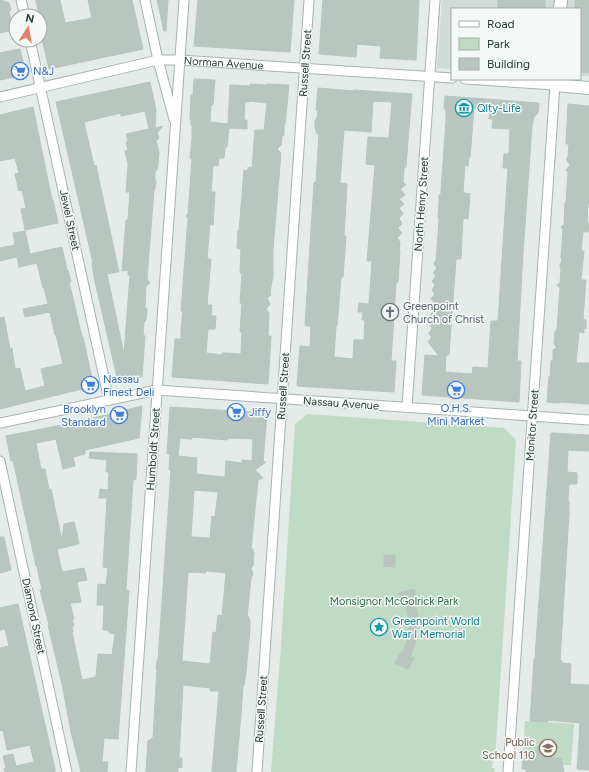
<svg xmlns="http://www.w3.org/2000/svg" width="589" height="772" font-family="Figtree,sans-serif">
<style>
.built{fill:#d2dbd6}
.green{fill:#bfdac5}
.building{fill:#b9c6c0;stroke:#b7c4be;fill-rule:evenodd}
.lines{fill:none;stroke-linecap:round;stroke-linejoin:round}
.street-casing{stroke:#a7b3ae;stroke-width:11}
.secondary-casing{stroke:#a3b6ae;stroke-width:14}
.street{stroke:#fff;stroke-width:9}
.secondary{stroke:#fff;stroke-width:12}
.labels{text-anchor:middle;stroke-width:3;stroke-linejoin:round;paint-order:stroke}
.street-label{font-size:11px;fill:#253b34;stroke:#f4f8f6}
.shop-label{font-size:11px;fill:#366cbe;stroke:#f4f8f6;text-anchor:start}
.culture-label{font-size:11px;fill:#0d838f;stroke:#f4f8f6;text-anchor:start}
.worship-label{font-size:11px;fill:#5b616d;stroke:#f4f8f6;text-anchor:start}
.park-label{font-size:11px;fill:#346d47;stroke:#f4f8f6}
.education-label{font-size:11px;fill:#785e54;stroke:#f4f8f6;text-anchor:end}
</style>
<rect width="100%" height="100%" fill="#e4ebe8"/>
<polygon class="built" points="442,0 589,0 589,76 580,76 580,9 452,9 452,69 437,68"/>
<g class="green">
<polygon points="307,414 504,428 516,440 495,760 493,760 492,768 495,768 494,772 271,772 281,645 295,424"/>
<polygon points="525,721 574,724 571,765 561,765 561,759 551,758 551,748 537,747 537,757 523,756"/>
</g>
<g class="building">
<polygon points="0,0 9,3 11,10 9,11 13,30 0,33"/>
<polygon points="36,0 60,0 65,23 92,18 88,0 132,0 143,49 49,69 40,30 40,16 39,16"/>
<polygon points="157,0 168,0 166,31 164,31"/>
<polygon points="198,0 294,0 290,52 194,46"/>
<polygon points="323,0 419,0 416,60 380,58 381,46 357,44 356,57 319,54"/>
<rect x="498" y="0" width="47" height="9"/>
<polygon points="575,0 589,0 589,73 580,72 580,9 575,9"/>
<polygon points="19,49 20,49 26,75 0,80 0,53"/>
<path d="M194 79 215 80 213 105H211L210 122 228 124 230 85 250 86V84L267 85V84L289 85 285 125H284V135L282 136 281 145 277 149 281 153 273 250V276L270 292 271 295 267 298 270 304 266 309 269 313 268 336H271L268 384 172 377 175 339H181V330L183 311H181L188 218 186 216 188 214 192 159 190 158 192 138V125H191V120L190 119 191 95H193ZM249 101 267 103 264 130H255L252 168 248 167V171L244 170 239 231H238L237 248 241 249 240 273H242L240 303H242L240 332H242L241 354 222 353V355L206 353 208 329H215L216 316H211L212 305H207L211 259H207L210 224 213 225 215 192H211L213 165 218 166 219 158H224L225 147H227L229 128 247 129V120H244L245 102H249Z"/>
<path d="M150 82 156 110 155 128 163 126 157 133 159 138 156 141 159 152 158 165 157 170 155 171V180L156 181 155 189 154 190 147 279 150 283 146 286 145 307 147 309 146 320 144 322 143 335 145 336 142 377 118 382 94 277 92 263H93L56 102ZM145 111 149 129 126 134 128 141 126 142 128 150 125 151 128 164 126 192H130L128 220H126L122 271 128 270V275H130L124 354 107 274 119 272 98 175 96 165 94 166 84 122 121 113V116Z"/>
<path d="M318 88 354 91V90L412 94 408 140 406 167 404 168 403 182 406 185 400 189 405 195 399 199 404 204 399 208 403 214 399 218 402 224 398 228 402 233 397 238 400 242 399 250 400 251 398 282 396 283 391 361H396L394 392 297 386 300 346 310 347 311 326H306V325H305L314 183 316 182 319 134H317L315 127V121L317 118 318 111 316 110ZM373 101 392 102 389 138 368 137 366 164 375 165 367 261H372L369 304 359 303 358 312H363L362 320H365L364 340H354L353 359 334 357 336 326H337L341 277H343L346 236H344L347 184 340 183 344 130 371 132Z"/>
<path d="M445 96 539 103 538 113 534 117 532 126 523 253 517 361H521L519 402 422 395 425 355 439 356 428 342 432 337 429 334 432 328 430 325 433 320 430 316 433 311 431 307 434 302 431 299 435 294 432 290 435 285 432 281 436 276 433 273 437 268 434 264 436 260 437 248 439 219 438 217 439 202V195L441 194V190L446 121V110L444 109ZM474 108 490 109 489 119H493L492 128 510 129 509 154H504L503 168H508L498 321H491L488 368 473 367 472 374 445 372 446 355H449L456 259H461L463 218 468 219 470 194 464 193V192H463L465 165 468 166 469 157H470Z"/>
<polygon points="568,104 589,106 589,203 588,203 587,222 589,223 588,232 583,232 581,251 584,251 581,280 586,280 583,319 586,320 586,329 584,328 584,333 579,332 576,363 589,363 589,404 559,402 559,403 547,402 549,377 550,377 551,361 553,360 553,350 557,348 554,344 555,331 557,330 560,288 557,285 560,283 561,269 560,267 560,264 562,261 561,257 563,229 561,227 564,225 565,202 566,202 568,172 566,170 570,165 566,159 568,157 569,144 566,144"/>
<polygon points="33,107 52,200 53,200 58,223 25,230 21,209 26,208 22,190 19,191 15,174 19,173 15,158 0,161 0,115"/>
<polygon points="25,231 30,254 62,247 67,270 68,270 71,282 69,282 72,294 82,337 83,337 94,388 86,390 86,388 0,409 0,318 4,317 10,349 12,348 15,369 20,368 25,391 45,386 41,369 63,364 56,335 55,335 50,312 25,317 23,309 48,304 44,288 43,288 37,263 19,267 17,257 0,261 0,248 15,245 13,233"/>
<polygon points="142,406 139,438 85,450 85,454 73,457 75,466 63,469 56,439 36,443 41,469 45,469 49,490 51,489 62,541 64,524 74,522 77,533 79,544 57,549 62,572 84,568 87,580 77,582 81,602 70,603 74,619 72,619 74,626 72,626 73,632 72,632 82,680 96,677 98,654 112,655 115,634 109,633 109,630 103,630 104,605 97,605 98,584 106,585 108,568 103,567 107,498 99,498 100,489 108,490 109,472 106,472 107,460 89,458 90,452 137,454 136,479 133,480 126,590 129,591 118,739 104,738 102,762 108,762 107,772 81,772 71,732 62,684 48,625 49,625 40,590 42,589 39,577 37,566 36,566 13,460 11,461 6,436 77,422"/>
<path d="M170 407 267 413 263 462H266L255 470 263 478 258 480 251 549H253V552H254L253 566 251 568 253 574 251 578 247 617H249V620H250V630L246 672 244 685 243 686 241 714 236 772H212L219 691H210V688L183 685 179 758H182V768L178 767V772H146L148 741 153 738 157 669H156L157 660H158L171 470H169L170 454H167ZM192 437 228 440V438L253 439 252 461 242 460V463L226 461 225 477 196 474 197 458 178 456 180 438 192 439ZM194 490 218 492 215 517 212 516 210 538 191 537ZM206 571 226 573 222 616 218 615 216 633 213 632 210 664 182 661 188 572 206 573Z"/>
<polygon points="551,433 589,435 589,451 568,450 567,472 577,473 577,484 569,484 568,501 569,501 569,513 560,661 562,661 562,663 571,664 570,684 589,685 589,770 577,769 580,723 548,720 548,722 530,721 534,659 535,659 536,643"/>
<polygon points="0,537 4,537 11,570 0,573"/>
<polygon points="384,555 395,556 395,567 384,566"/>
<polygon points="414,589 418,601 415,602 418,618 418,628 415,644 410,657 414,658 408,669 395,663 401,652 403,653 406,643 409,631 409,620 406,605 404,606 399,593"/>
<polygon points="18,604 55,769 55,772 5,772 4,768 6,768 3,756 13,754 16,766 34,762 30,745 7,750 3,730 0,731 0,648 9,646 5,629 0,630 0,608"/>
<polygon points="537,747 551,748 551,758 561,758 564,772 526,772 526,769 522,769 523,756 537,757"/>
</g>
<g class="lines">
<defs>
<g id="street">
<polyline points="21,0 25,16"/>
<polyline points="145,0 158,60 174,119"/>
<polyline points="30,40 109,400"/>
<polyline points="465,79 555,85 508,772"/>
<path id="s1" d="M0 97 158 60H180L452 78"/>
<polyline points="407,407 435,0"/>
<polyline points="0,423 157,390 589,420"/>
<polyline points="0,461 67,772"/>
<polyline points="131,772 184,0"/>
<polyline points="257,772 309,0"/>
</g>
<g id="secondary">
<polyline points="560,9 561,0"/>
<polyline points="555,79 555,85 589,88"/>
</g>
</defs>
<use href="#street" class="street-casing"/>
<use href="#secondary" class="secondary-casing"/>
<use href="#street" class="street"/>
<use href="#secondary" class="secondary"/>
</g>
<defs>
<symbol id="supermarket-ring" viewBox="-11 -11 22 22"><circle r="9.5" fill="#f4f8f6" stroke="#3f7fe0" stroke-width="1.5"/><path d="M-6-5.5h2.5l.6 2H6L4.5 2H-2.5L-4.4-4H-6ZM-1.5 3.2a1.3 1.3 0 1 0 .1 0ZM3 3.2a1.3 1.3 0 1 0 .1 0Z" fill="#3f7fe0"/></symbol>
<symbol id="museum-ring" viewBox="-11 -11 22 22"><circle r="9.5" fill="#f4f8f6" stroke="#0f9aa8" stroke-width="1.5"/><path d="M0-6L6-3V-2H-6V-3ZM-5-1h2V3h-2ZM-1-1h2V3h-2ZM3-1h2V3H3ZM-6 4H6V6H-6Z" fill="#0f9aa8"/></symbol>
<symbol id="church-ring" viewBox="-11 -11 22 22"><circle r="9.5" fill="#f4f8f6" stroke="#6b7280" stroke-width="1.5"/><path d="M-1.2-6h2.4v3.5h3.3v2.4h-3.3V6h-2.4V-.1h-3.3v-2.4h3.3Z" fill="#6b7280"/></symbol>
<symbol id="sight-ring" viewBox="-11 -11 22 22"><circle r="9.5" fill="#f4f8f6" stroke="#0f9aa8" stroke-width="1.5"/><path d="M0-6L1.8-2.2L6-1.7L2.9 1.2L3.7 5.4L0 3.3L-3.7 5.4L-2.9 1.2L-6-1.7L-1.8-2.2Z" fill="#0f9aa8"/></symbol>
<symbol id="school-ring" viewBox="-11 -11 22 22"><circle r="9.5" fill="#f4f8f6" stroke="#8d6e63" stroke-width="1.5"/><path d="M0-5L7-2L0 1L-7-2ZM-4 1L0 2.5L4 1V4Q0 6-4 4Z" fill="#8d6e63"/></symbol>
</defs>
<g fill-rule="evenodd">
<use href="#supermarket-ring" x="10" y="61" width="20" height="20"/>
<use href="#museum-ring" x="454" y="98" width="20" height="20"/>
<use href="#church-ring" x="380" y="302" width="20" height="20"/>
<use href="#supermarket-ring" x="80" y="375" width="20" height="20"/>
<use href="#supermarket-ring" x="446" y="380" width="20" height="20"/>
<use href="#supermarket-ring" x="226" y="402" width="20" height="20"/>
<use href="#supermarket-ring" x="109" y="405" width="20" height="20"/>
<use href="#sight-ring" x="369" y="617" width="20" height="20"/>
<use href="#school-ring" x="538" y="738" width="20" height="20"/>
</g>
<g class="labels">
<g class="street-label">
<text dy="4" stroke="none"><textPath href="#s1" startOffset="228">Norman Avenue</textPath></text>
<text transform="translate(305 63) rotate(-86)" y="4">Russell Street</text>
<text transform="translate(421 204) rotate(-86)" y="4">North Henry Street</text>
<text transform="translate(70 220) rotate(78)" y="4">Jewel Street</text>
<text transform="translate(283 386) rotate(-86)" y="4">Russell Street</text>
<text transform="translate(341 403) rotate(4)" y="4">Nassau Avenue</text>
<text transform="translate(532 425) rotate(-86)" y="4">Monitor Street</text>
<text transform="translate(153 449) rotate(-86)" y="4">Humboldt Street</text>
<text transform="translate(34 616) rotate(78)" y="4">Diamond Street</text>
<text transform="translate(261 709) rotate(-86)" y="4">Russell Street</text>
</g>
<g class="shop-label">
<text x="33" y="75">N&amp;J</text>
<text x="103" y="383">Nassau<tspan x="103" dy="13">Finest Deli</tspan></text>
<text x="456" y="412" text-anchor="middle">O.H.S.<tspan x="456" dy="13">Mini Market</tspan></text>
<text x="106" y="413" text-anchor="end">Brooklyn<tspan x="106" dy="13">Standard</tspan></text>
<text x="249" y="416">Jiffy</text>
</g>
<g class="culture-label">
<text x="477" y="112">Qlty-Life</text>
<text x="392" y="625">Greenpoint World<tspan x="392" dy="13">War I Memorial</tspan></text>
</g>
<g class="worship-label">
<text x="403" y="310">Greenpoint<tspan x="403" dy="13">Church of Christ</tspan></text>
</g>
<g class="park-label">
<text x="394" y="605">Monsignor McGolrick Park</text>
</g>
<g class="education-label">
<text x="535" y="746">Public<tspan x="535" dy="13">School 110</tspan></text>
</g>
</g>
<rect x="451" y="8" width="130" height="72" fill="#f4f8f6" stroke="#a1aca8"/>
<rect x="459" y="21" width="20" height="6" fill="#ffffff" stroke="#a1aca8"/>
<text x="487" y="28" font-size="12" fill="#253b34">Road</text>
<rect x="459" y="38" width="20" height="12" fill="#bfdac5" stroke="#a1aca8"/>
<text x="487" y="48" font-size="12" fill="#253b34">Park</text>
<rect x="459" y="58" width="20" height="12" fill="#b9c6c0" stroke="#a1aca8"/>
<text x="487" y="68" font-size="12" fill="#253b34">Building</text>
<g transform="translate(28 28) rotate(11)"><circle r="19" fill="#f4f8f6" stroke="#a1aca8"/>
<path d="M0-3L7 15L0 10L-7 15Z" fill="#e2826b"/>
<text y="-6" font-size="11" font-weight="bold" text-anchor="middle" fill="#253b34">N</text>
</g>
</svg>
